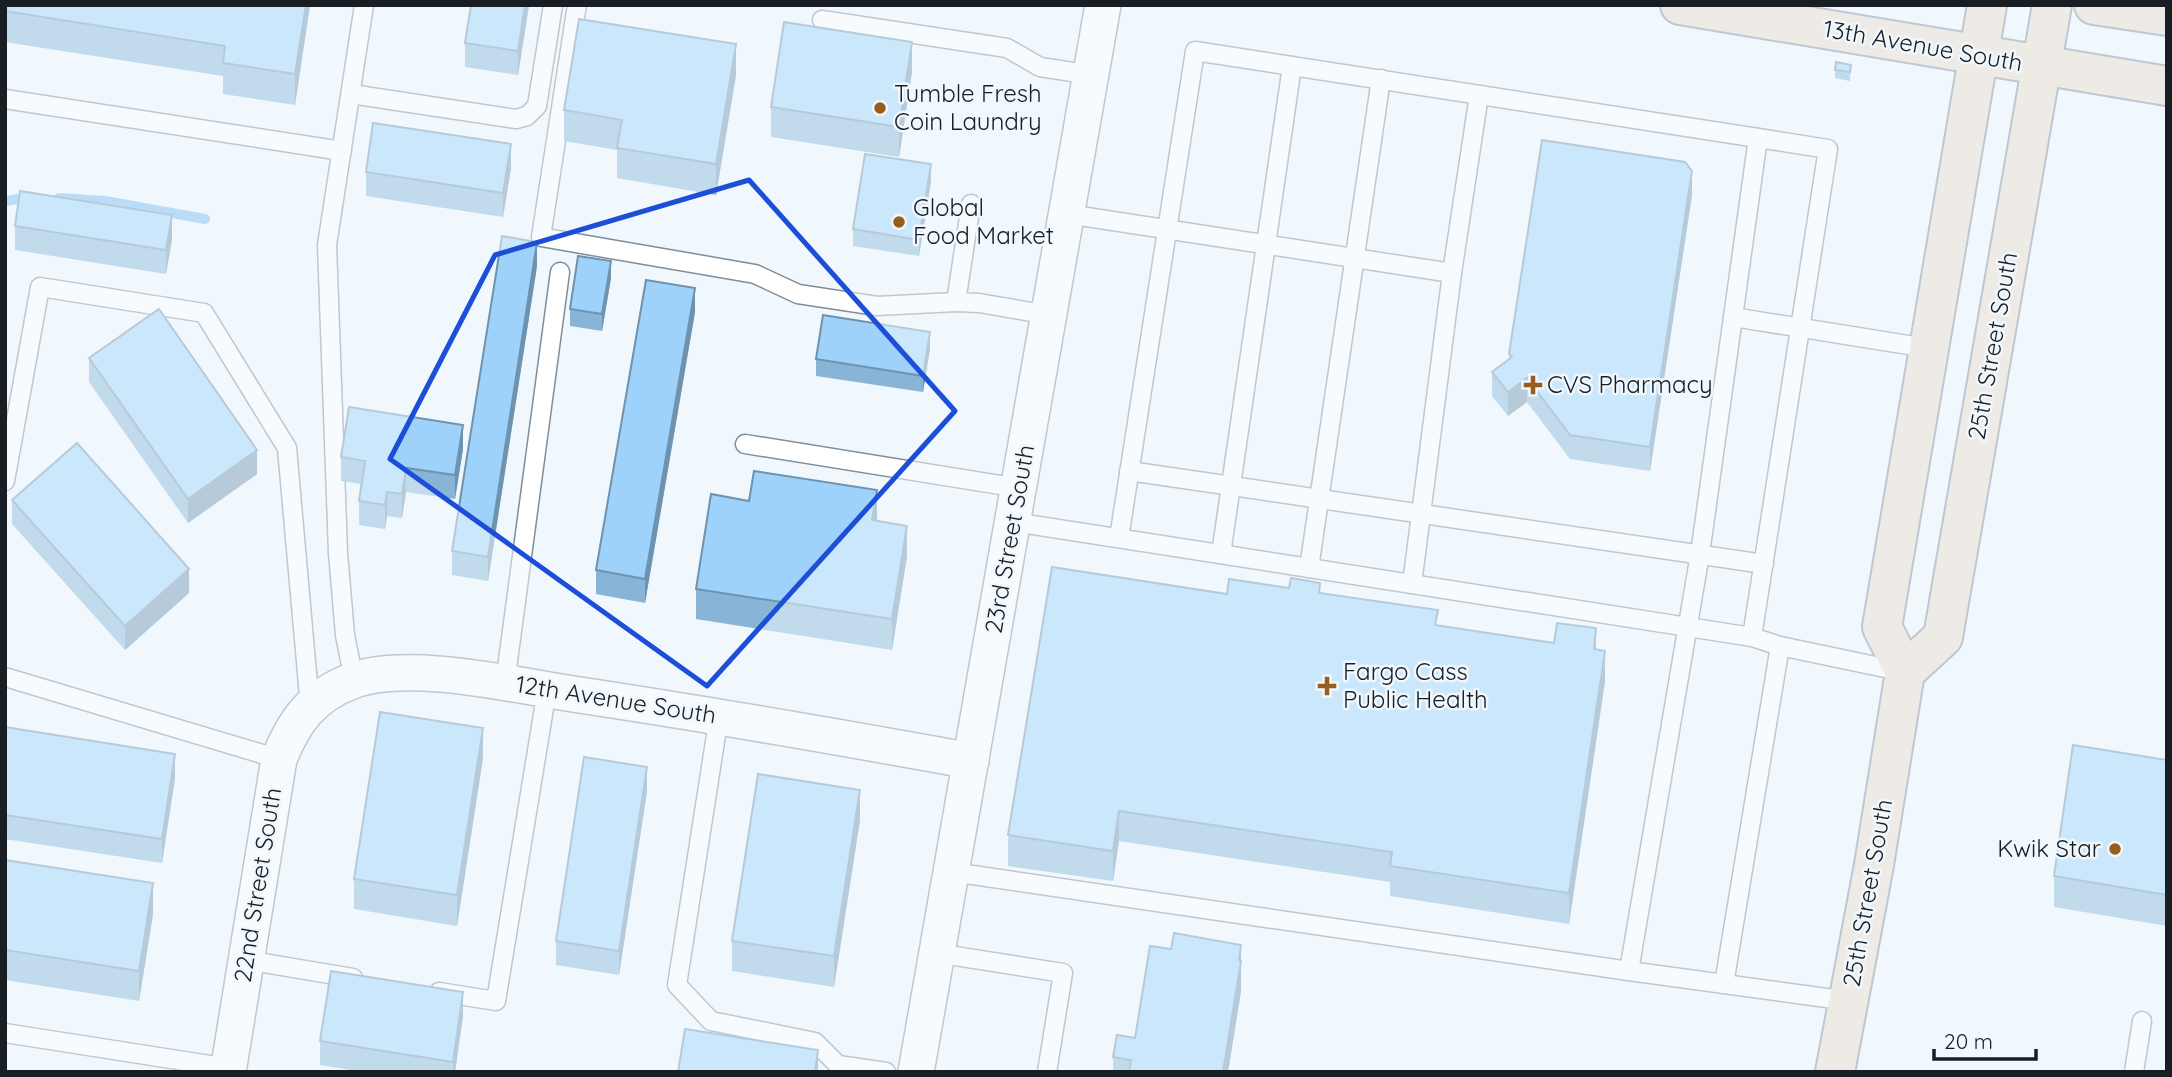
<svg xmlns="http://www.w3.org/2000/svg" width="2172" height="1077" font-family="Quicksand,sans-serif">
<style>
.lines{fill:none;stroke-linecap:round;stroke-linejoin:round}
.stream{stroke:#76bdf1;stroke-width:10}
.lane-casing{stroke:#7e8e9b;stroke-width:21}
.street-casing{stroke:#7e8e9b;stroke-width:38}
.secondary-casing{stroke:#7e8e9b;stroke-width:42}
.lane{stroke:#fff;stroke-width:18}
.street{stroke:#fff;stroke-width:35}
.secondary{stroke:#ecdccc;stroke-width:38}
.wall{fill:#88b5d7}
.shaded-wall{fill:#6f93af}
.building{fill:#9ed2fa;stroke:#6f93af;stroke-width:2}
.marked{fill:none;stroke:#1d4ed8;stroke-width:5;stroke-linejoin:round}
.poi-dot{fill:#985c1d;stroke:#f0f7fd;stroke-width:2.5}
.labels{text-anchor:middle;stroke-width:5;stroke-linejoin:round;paint-order:stroke}
.street-label{font-size:24px;fill:#181e23;stroke:#f0f7fd}
.poi-label{font-size:24px;fill:#181e23;stroke:#f0f7fd;text-anchor:start}
</style>
<rect width="100%" height="100%" fill="#f0f7fd"/>
<g class="lines">
<g class="stream">
<polyline points="59,198 105,201 205,219"/>
<polyline points="5,201 32,197"/>
</g>
<defs>
<g id="lane">
<polyline points="577,5 541,237 755,274 798,294 877,306 956,302"/>
<polyline points="822,20 1007,48 1040,67 1092,75"/>
<polyline points="351,94 516,119 527,116 537,106 553,5"/>
<polyline points="5,99 342,151"/>
<polyline points="971,204 956,302 979,303 1049,315"/>
<polyline points="1067,214 1452,273 1479,95"/>
<polyline points="1733,317 1927,348"/>
<polyline points="745,444 1019,488"/>
<polyline points="1129,471 1764,564"/>
<polyline points="5,481 40,287 204,313 287,448 310,707"/>
<polyline points="1014,522 1752,637 1780,646 1904,672"/>
<polyline points="1119,538 1195,51 1758,138 1828,149 1752,637"/>
<polyline points="1221,554 1292,66"/>
<polyline points="1309,568 1381,79"/>
<polyline points="1412,584 1452,273"/>
<polyline points="5,677 279,759"/>
<polyline points="354,680 345,635 338,553 327,245 364,5"/>
<polyline points="505,683 560,272"/>
<polyline points="719,716 677,985 711,1021 815,1042 838,1065 886,1072"/>
<polyline points="952,872 1629,971 1848,1001"/>
<polyline points="936,953 1063,973 1047,1072"/>
<polyline points="246,960 353,978"/>
<polyline points="1629,971 1700,554 1758,138"/>
<polyline points="1724,984 1780,646"/>
<polyline points="439,992 496,1001 547,690"/>
<polyline points="5,1033 229,1068"/>
<polyline points="2134,1072 2142,1021"/>
</g>
<g id="street">
<path d="M228 1072 279 759C294 721 312 696 352 681 407 660 514 685 573 694 706 714 839 737 971 761"/>
<polyline points="916,1072 1103,5"/>
</g>
<g id="secondary">
<polyline points="1680,5 2167,86"/>
<polyline points="2094,5 2167,16"/>
<polyline points="1905,672 1943,637 2052,5"/>
<polyline points="1835,1072 1874,865 1905,672 1882,627 1987,5"/>
</g>
</defs>
<use href="#lane" class="lane-casing"/>
<use href="#street" class="street-casing"/>
<use href="#secondary" class="secondary-casing"/>
<use href="#lane" class="lane"/>
<use href="#street" class="street"/>
<use href="#secondary" class="secondary"/>
</g>
<g class="wall">
<polygon points="5,5 310,5 295,105 223,94 223,76 5,42"/>
<polygon points="471,5 529,5 518,75 465,67 465,43"/>
<polygon points="1851,65 1850,81 1835,78 1835,70"/>
<polygon points="912,72 899,157 771,137 771,107"/>
<polygon points="736,75 716,195 617,178 617,150 564,141 564,110"/>
<polygon points="511,168 503,217 366,196 366,172"/>
<polygon points="931,181 919,256 853,246 853,229"/>
<polygon points="1692,195 1650,471 1570,459 1527,402 1508,416 1492,396 1492,372 1509,359 1509,354"/>
<polygon points="15,226 172,239 166,274 15,250"/>
<polygon points="537,266 488,581 452,575 452,551"/>
<polygon points="611,278 602,331 570,326 570,309"/>
<polygon points="695,312 645,603 596,594 596,570"/>
<polygon points="930,348 923,392 816,376 816,359"/>
<polygon points="89,358 257,474 188,523 89,382"/>
<polygon points="463,449 455,499 406,492 402,518 387,516 385,529 359,525 359,501 361,484 341,481 341,457"/>
<polygon points="12,500 189,593 125,650 12,524"/>
<polygon points="877,521 907,556 892,650 696,619 696,589"/>
<polygon points="1320,593 1438,626 1596,650 1605,681 1569,924 1390,896 1390,882 1119,841 1113,881 1008,866 1008,835 1227,594"/>
<polygon points="5,727 175,778 162,863 5,839"/>
<polygon points="483,758 457,926 354,909 354,879"/>
<polygon points="2167,760 2167,926 2054,907 2054,876"/>
<polygon points="647,791 619,975 556,965 556,941"/>
<polygon points="860,820 834,987 732,971 732,941"/>
<polygon points="5,860 153,914 139,1001 5,980"/>
<polygon points="1241,945 1241,991 1228,1072 1113,1072 1113,1057 1135,1038 1171,949"/>
<polygon points="463,1016 455,1072 363,1072 320,1065 320,1041"/>
</g>
<g class="shaded-wall">
<polygon points="306,5 310,5 295,105 295,74"/>
<polygon points="525,5 529,5 518,75 518,51"/>
<polygon points="912,42 912,72 899,157 899,127"/>
<polygon points="736,44 736,75 716,195 716,164"/>
<polygon points="511,144 511,168 503,217 503,193"/>
<polygon points="931,164 931,181 919,256 919,240"/>
<polygon points="1692,171 1692,195 1650,471 1650,447"/>
<polygon points="172,215 172,239 166,274 166,250"/>
<polygon points="537,242 537,266 488,581 488,557"/>
<polygon points="611,261 611,278 602,331 602,314"/>
<polygon points="695,288 695,312 645,603 645,579"/>
<polygon points="930,332 930,348 923,392 923,376"/>
<polygon points="1527,378 1527,402 1508,416 1508,392"/>
<polygon points="463,425 463,449 455,499 455,475"/>
<polygon points="257,450 257,474 188,523 188,499"/>
<polygon points="406,468 406,492 402,518 402,494"/>
<polygon points="877,490 877,520 872,520"/>
<polygon points="387,492 387,516 385,529 385,505"/>
<polygon points="907,526 907,556 892,650 892,619"/>
<polygon points="189,569 189,593 125,650 125,626"/>
<polygon points="1596,628 1596,659 1594,649"/>
<polygon points="1605,651 1605,681 1569,924 1569,893"/>
<polygon points="483,728 483,758 457,926 457,895"/>
<polygon points="175,754 175,778 162,863 162,839"/>
<polygon points="647,767 647,791 619,975 619,951"/>
<polygon points="860,790 860,820 834,987 834,956"/>
<polygon points="1119,811 1119,841 1113,881 1113,851"/>
<polygon points="153,883 153,914 139,1001 139,971"/>
<polygon points="1241,945 1241,991 1228,1072 1223,1072"/>
<polygon points="463,992 463,1016 455,1072 453,1072 453,1062"/>
<polygon points="818,1050 818,1072 815,1072"/>
</g>
<g class="building">
<polygon points="5,5 306,5 295,74 223,63 225,46 5,11"/>
<polygon points="471,5 525,5 518,51 465,43"/>
<polygon points="579,19 736,44 716,164 617,148 622,120 564,110"/>
<polygon points="784,22 912,42 899,127 771,107"/>
<polygon points="1836,62 1851,65 1850,72 1835,70"/>
<polygon points="373,123 511,144 503,193 366,172"/>
<polygon points="1542,140 1685,162 1692,171 1650,447 1570,435 1527,378 1508,392 1492,372 1512,357 1509,354"/>
<polygon points="865,154 931,164 919,240 853,229"/>
<polygon points="20,191 172,215 166,250 15,226"/>
<polygon points="502,236 537,242 488,557 452,551"/>
<polygon points="578,256 611,261 602,314 570,309"/>
<polygon points="646,280 695,288 645,579 596,570"/>
<polygon points="159,309 257,450 188,499 89,358"/>
<polygon points="823,315 930,332 923,376 816,359"/>
<polygon points="349,407 463,425 455,475 406,468 402,494 387,492 385,505 359,501 365,461 341,457"/>
<polygon points="77,443 189,569 125,626 12,500"/>
<polygon points="754,471 877,490 872,520 907,526 892,619 696,589 711,494 749,501"/>
<polygon points="1052,567 1227,594 1229,579 1289,588 1291,578 1320,583 1319,593 1438,610 1435,625 1554,643 1557,623 1596,628 1594,649 1605,651 1569,893 1390,866 1392,852 1119,811 1113,851 1008,835"/>
<polygon points="380,712 483,728 457,895 354,879"/>
<polygon points="5,727 175,754 162,839 5,815"/>
<polygon points="2073,745 2167,760 2167,895 2054,876"/>
<polygon points="584,757 647,767 619,951 556,941"/>
<polygon points="758,774 860,790 834,956 732,941"/>
<polygon points="5,860 153,883 139,971 5,950"/>
<polygon points="1174,933 1241,945 1239,960 1241,961 1223,1072 1129,1072 1131,1060 1113,1057 1117,1035 1135,1038 1150,946 1171,949"/>
<polygon points="331,971 463,992 453,1062 320,1041"/>
<polygon points="685,1029 818,1050 815,1072 678,1072"/>
</g>
<path d="M0 0H2172V1077H0ZM749 180 955 411 707 686 390 459 495 255Z" fill="#f0f7fd" fill-opacity=".55" fill-rule="evenodd"/>
<path class="marked" d="M749 180 955 411 707 686 390 459 495 255Z"/>
<g class="poi-dot">
<circle cx="880" cy="108" r="7"/>
<circle cx="899" cy="222" r="7"/>
<path d="M1529.5 374.5h7v7h7v7h-7v7h-7v-7h-7v-7h7z"/>
<path d="M1323.5 675.5h7v7h7v7h-7v7h-7v-7h-7v-7h7z"/>
<circle cx="2115" cy="849" r="7"/>
</g>
<g class="labels">
<g class="street-label">
<text transform="translate(1923 46) rotate(10)" y="8">13th Avenue South</text>
<text transform="translate(1993 346) rotate(-80)" y="8">25th Street South</text>
<text transform="translate(1010 539) rotate(-80)" y="8">23rd Street South</text>
<text transform="translate(616 700) rotate(9)" y="8">12th Avenue South</text>
<text transform="translate(258 885) rotate(-81)" y="8">22nd Street South</text>
<text transform="translate(1868 893) rotate(-80)" y="8">25th Street South</text>
</g>
<g class="poi-label">
<text x="894" y="102">Tumble Fresh<tspan x="894" dy="28">Coin Laundry</tspan></text>
<text x="913" y="216">Global<tspan x="913" dy="28">Food Market</tspan></text>
<text x="1547" y="393">CVS Pharmacy</text>
<text x="1343" y="680">Fargo Cass<tspan x="1343" dy="28">Public Health</tspan></text>
<text x="2101" y="857" text-anchor="end">Kwik Star</text>
</g>
</g>
<rect width="2172" height="1077" fill="none" stroke="#181e23" stroke-width="14"/>
<path d="M1934 1049v10h102v-10" fill="none" stroke="#181e23" stroke-width="3.5"/>
<text x="1944" y="1049" font-size="21" fill="#181e23" stroke="#f0f7fd" stroke-width="5" paint-order="stroke">20 m</text>
</svg>
